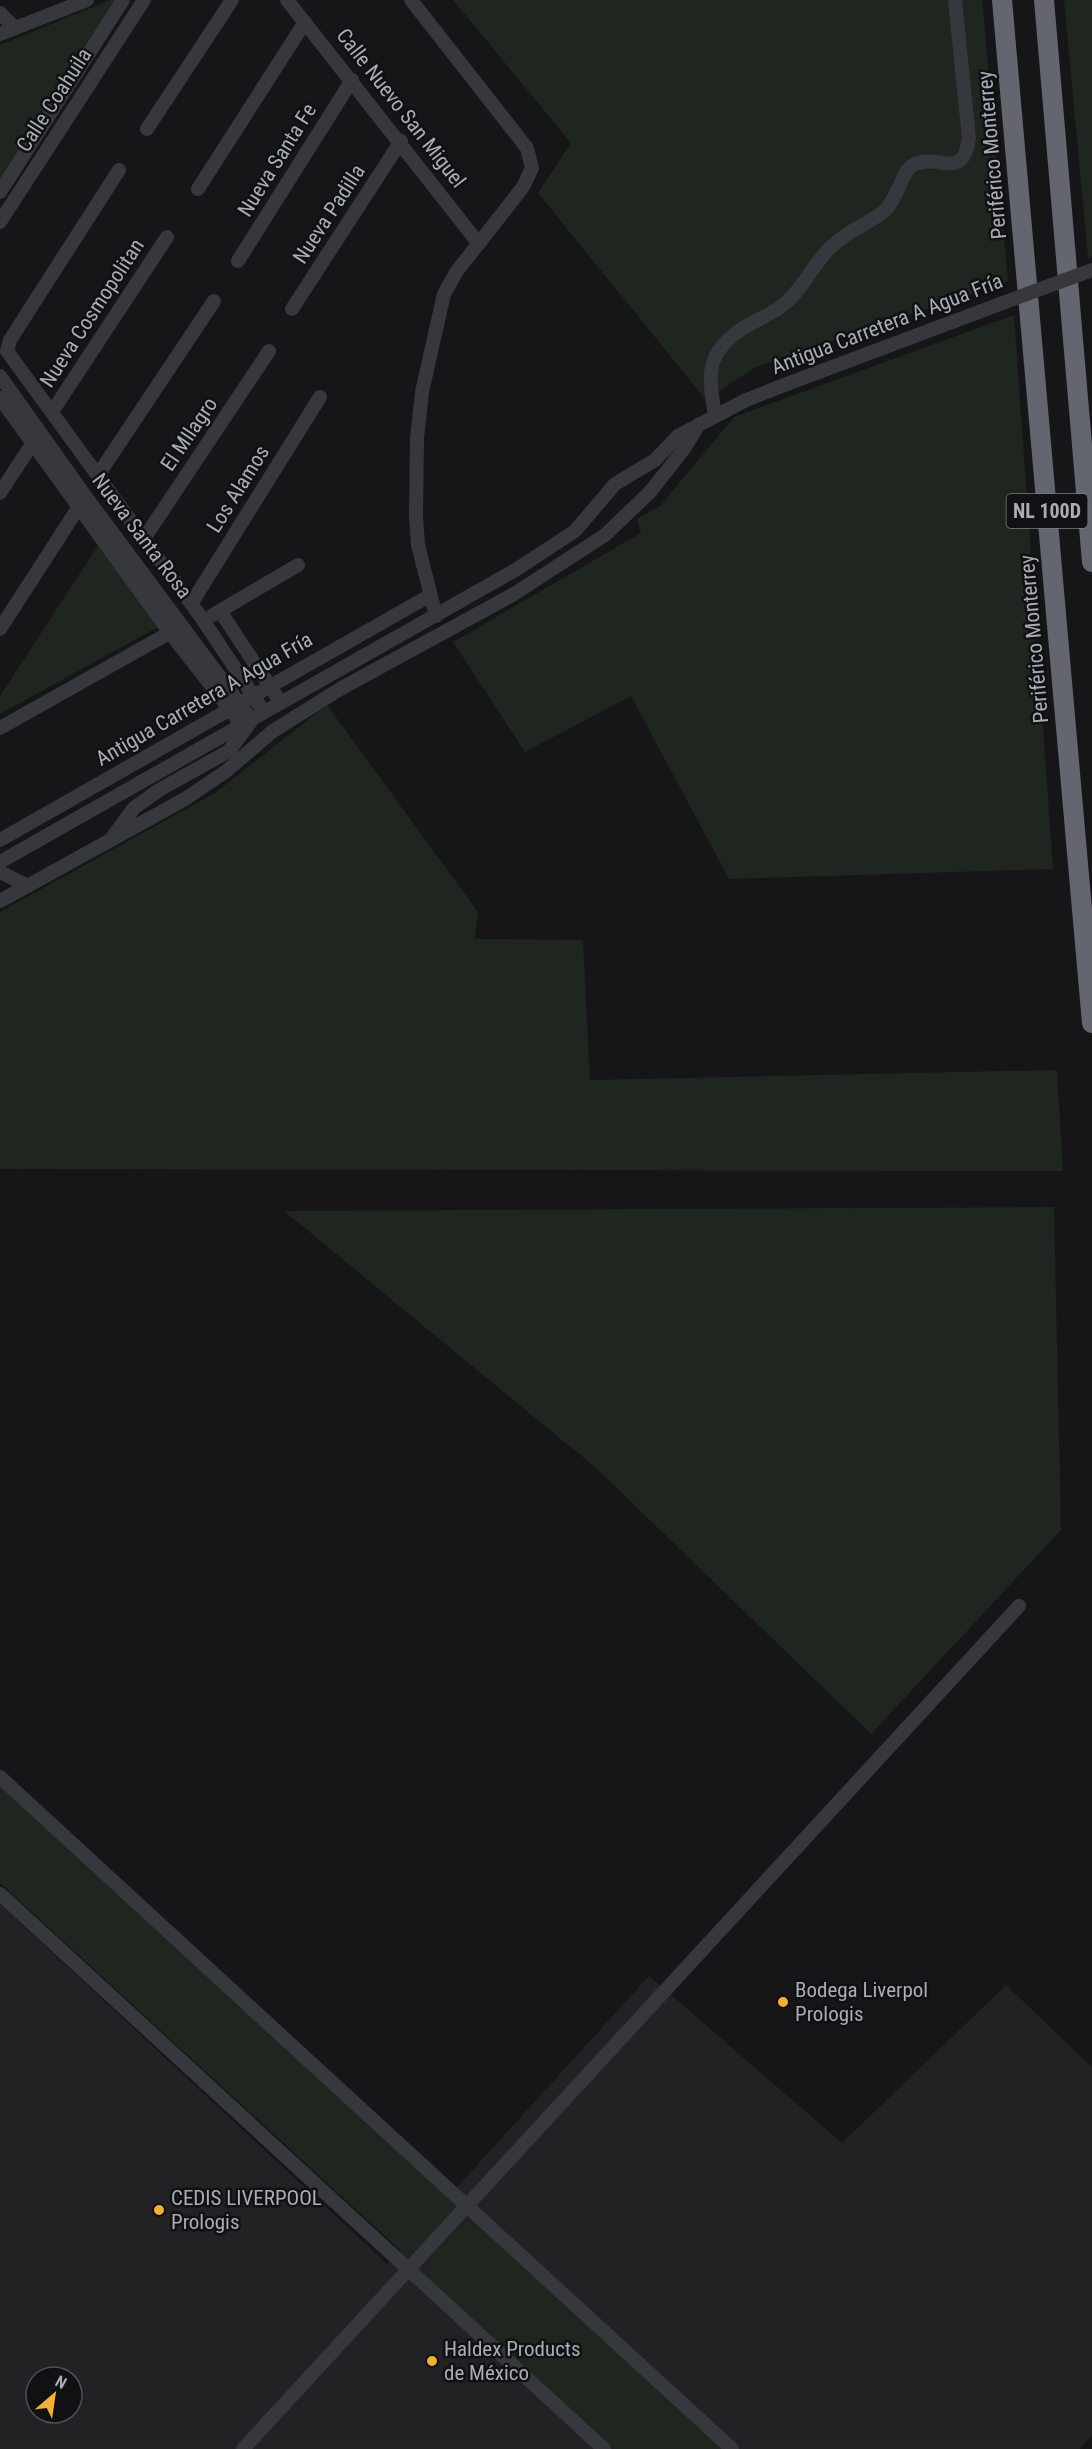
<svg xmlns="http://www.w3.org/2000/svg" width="1092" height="2449" font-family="'Roboto Condensed',sans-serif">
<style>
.built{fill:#222225;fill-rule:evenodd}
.green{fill:#1e261f}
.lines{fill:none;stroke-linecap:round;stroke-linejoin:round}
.minor{stroke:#37383d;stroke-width:14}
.highway{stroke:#63666e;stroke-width:20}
.minor-bridge{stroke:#37383d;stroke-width:14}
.poi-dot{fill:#f2b134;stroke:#111113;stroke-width:2}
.labels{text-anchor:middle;stroke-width:5;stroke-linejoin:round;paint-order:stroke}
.shield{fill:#111113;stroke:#7b7e86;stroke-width:1.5}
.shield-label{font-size:20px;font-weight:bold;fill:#a8adb8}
.street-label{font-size:21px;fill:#a8adb8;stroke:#111113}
.poi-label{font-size:21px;fill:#a8adb8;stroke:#111113;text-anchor:start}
</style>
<rect width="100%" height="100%" fill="#161618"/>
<path class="built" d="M0 1904 387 2264 649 1976 842 2143 1006 1985 1092 2067V2435L1080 2449H0ZM36 2377H72V2413H36Z"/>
<g class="green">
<polygon points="110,0 115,0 0,182 0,45"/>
<polygon points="453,0 982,0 1008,281 754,368 706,400 538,193 571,143"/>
<polygon points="1064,0 1092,0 1092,257 1088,258"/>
<polygon points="1014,315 1053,869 729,879 631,696 525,752 453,642 641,533 637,519 660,506 734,417"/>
<polygon points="99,544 158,627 0,714 0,696"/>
<polygon points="327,705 478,912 475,939 583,940 590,1080 1057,1070 1063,1171 0,1169 0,912 215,793"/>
<polygon points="1054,1207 1061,1530 871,1734 596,1468 284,1211"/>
<polygon points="0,1782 458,2206 421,2246 410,2252 400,2250 0,1883"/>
<polygon points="470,2221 476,2223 723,2449 615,2449 435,2285 428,2275 428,2264 464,2223"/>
</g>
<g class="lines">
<g class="minor">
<polyline points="287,0 479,244"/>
<polyline points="411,0 527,148 532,168 523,187 457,271 444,294 422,392 417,438 416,516 418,545 436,616"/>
<polyline points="0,13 15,28"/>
<polyline points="0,34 87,0"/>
<polyline points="147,129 232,0"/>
<polyline points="119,170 10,340 7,351 203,620 264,712"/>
<polyline points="198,189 305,22"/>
<polyline points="0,192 123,0"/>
<polyline points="0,222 144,0"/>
<polyline points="238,261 352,80"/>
<polyline points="292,309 401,141"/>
<polyline points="0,376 86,497 252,720 229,751 159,790 134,808 114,835"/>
<polyline points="0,398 170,633 242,725"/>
<polyline points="52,412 167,237"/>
<path d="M715 416C712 394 705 368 720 349 736 327 758 322 779 308 801 293 811 267 829 249 848 230 862 227 882 213 898 201 901 171 913 165 937 152 963 183 969 138L955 0"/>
<polyline points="98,475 214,301"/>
<polyline points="0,493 32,444"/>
<polyline points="143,540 269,351"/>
<polyline points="191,604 320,397"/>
<polyline points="220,611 281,703"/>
<polyline points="213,615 298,565"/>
<polyline points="0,629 82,502"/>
<polyline points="0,728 178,628"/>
<polyline points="0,840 429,596"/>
<polyline points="0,862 517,569 575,531 615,484 655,460 678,436 744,401 779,387 1000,304"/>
<polyline points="0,872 28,886"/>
<polyline points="0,901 185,799 225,772 273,731 340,689 514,594 605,535 650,492 684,449 699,424"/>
<path d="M0 1777C244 2001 487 2226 732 2449"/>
<polyline points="0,1894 604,2449"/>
<polyline points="243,2449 1019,1606"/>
</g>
<g class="highway">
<polyline points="1002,0 1092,1023"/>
<polyline points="1044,0 1092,562"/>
</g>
<polyline class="minor-bridge" points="1000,304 1092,270"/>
</g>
<g class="poi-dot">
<circle cx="783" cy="2002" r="6"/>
<circle cx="159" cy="2210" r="6"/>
<circle cx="432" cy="2361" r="6"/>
</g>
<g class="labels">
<rect class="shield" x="1006.5" y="494" width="81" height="34" rx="4.5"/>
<g class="shield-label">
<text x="1047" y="518">NL 100D</text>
</g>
<g class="street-label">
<text transform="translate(54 100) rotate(-57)" y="7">Calle Coahuila</text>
<text transform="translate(401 108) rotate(52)" y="7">Calle Nuevo San Miguel</text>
<text transform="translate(992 155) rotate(-95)" y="7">Periférico Monterrey</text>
<text transform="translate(277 160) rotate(-58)" y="7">Nueva Santa Fe</text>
<text transform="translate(329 214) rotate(-57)" y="7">Nueva Padilla</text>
<text transform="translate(92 313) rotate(-57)" y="7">Nueva Cosmopolitan</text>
<text transform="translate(887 324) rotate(-21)" y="7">Antigua Carretera A Agua Fría</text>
<text transform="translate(189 434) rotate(-56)" y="7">El MIlagro</text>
<text transform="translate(238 489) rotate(-58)" y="7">Los Alamos</text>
<text transform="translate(142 536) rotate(53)" y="7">Nueva Santa Rosa</text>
<text transform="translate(1034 639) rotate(-95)" y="7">Periférico Monterrey</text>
<text transform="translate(204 699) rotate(-30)" y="7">Antigua Carretera A Agua Fría</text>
</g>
<g class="poi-label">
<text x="795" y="1997">Bodega Liverpol<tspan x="795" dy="24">Prologis</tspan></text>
<text x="171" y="2205">CEDIS LIVERPOOL<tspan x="171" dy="24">Prologis</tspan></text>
<text x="444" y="2356">Haldex Products<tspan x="444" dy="24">de México</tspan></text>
</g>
</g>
<g transform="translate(54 2395) rotate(29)"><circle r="28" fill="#111113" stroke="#4d4f55" stroke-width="1.5"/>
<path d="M0-4.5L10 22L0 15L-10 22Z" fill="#f2b134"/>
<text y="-9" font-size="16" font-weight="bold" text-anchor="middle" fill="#a8adb8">N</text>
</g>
</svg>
